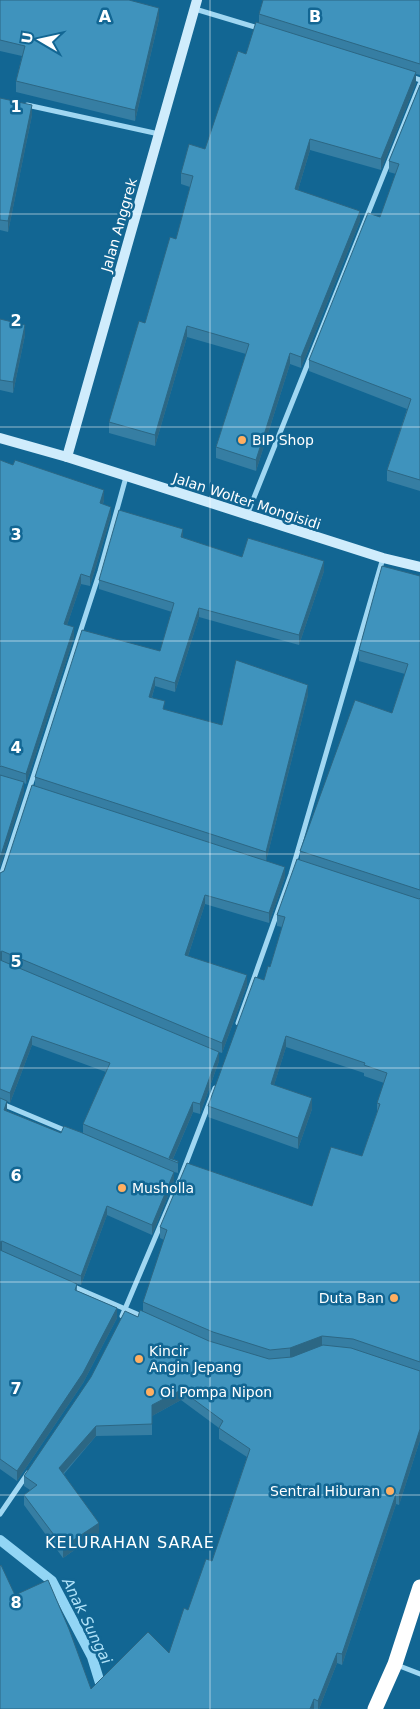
<svg xmlns="http://www.w3.org/2000/svg" width="420" height="1709" font-family="'DejaVu Sans',sans-serif">
<style>
.lines{fill:none;stroke-linecap:round;stroke-linejoin:round}
.stream{stroke:#92d5f5;stroke-width:10}
.street{stroke:#a0d7f2;stroke-width:5}
.secondary{stroke:#cfecfc;stroke-width:10}
.highway{stroke:#fff;stroke-width:15}
.wall{fill:#367ea3;fill-rule:evenodd}
.shaded-wall{fill:#2c6784}
.building{fill:#3f93bd;stroke:#2c6784}
.grid{fill:none;stroke:#fff;stroke-width:1;stroke-opacity:0.55}
.poi-dot{fill:#ffaf61;stroke:#126693;stroke-width:2}
.labels{text-anchor:middle;stroke-width:5;stroke-linejoin:round;paint-order:stroke}
.street-label{font-size:14px;fill:#fff;stroke:#126693}
.poi-label{font-size:14px;fill:#fff;stroke:#126693;text-anchor:start}
.water-label{font-size:15px;font-style:italic;fill:#b0e2f9;stroke:#126693}
.quarter-label{font-size:16px;letter-spacing:1px;fill:#fff;stroke:#126693}
.grid-label{font-size:16px;text-anchor:middle;font-weight:bold;fill:#fff;stroke:#126693;stroke-width:5;stroke-linejoin:round;paint-order:stroke}
</style>
<rect width="100%" height="100%" fill="#126693"/>
<g class="lines">
<polyline class="stream" points="0,1540 52,1581 92,1657 108,1709"/>
<g class="street">
<polyline points="195,9 261,29"/>
<polyline points="409,76 420,80"/>
<polyline points="27,105 159,134"/>
<polyline points="247,515 420,84"/>
<polyline points="0,879 100,571 126,477"/>
<polyline points="238,1023 291,874 383,558"/>
<polyline points="0,1103 69,1132"/>
<polyline points="72,1286 144,1317"/>
<polyline points="122,1316 180,1179 215,1088"/>
<polyline points="0,1514 28,1473"/>
<polyline points="397,1665 420,1674"/>
</g>
<g class="secondary">
<polyline points="0,438 67,457 383,558 420,567"/>
<polyline points="67,457 197,0"/>
</g>
<polyline class="highway" points="375,1709 395,1664 420,1587"/>
</g>
<g class="wall">
<polygon points="0,0 159,19 135,121 16,92 16,81 22,56 0,51"/>
<polygon points="420,0 420,75 416,74 416,83 381,170 310,150 298,190 360,221 301,368 290,364 256,471 216,458 216,447 246,354 187,337 155,446 109,433 109,422 176,239 190,187 181,184 181,173 205,149 259,23 259,14"/>
<polygon points="420,85 420,491 387,481 387,470 407,409 309,371 309,360 380,217 396,174 389,172 389,161"/>
<polygon points="0,98 32,115 8,232 0,230"/>
<polygon points="0,319 25,335 13,393 0,390"/>
<polygon points="0,460 104,500 103,504 111,516 90,586 81,584 67,625 74,637 26,784 24,783 24,792 0,867"/>
<path d="M183 538 242 557 324 571 299 645 199 617 175 692 155 686 152 697 165 710 222 725 308 695 266 861 285 877 269 923 205 904 188 956 247 985 222 1053 219 1052V1061L200 1114 193 1112 173 1159 178 1161V1173L174 1172V1181L152 1235 107 1215 81 1285 77 1284V1291L117 1318 83 1383 17 1481 0 1469V873L4 871 35 786V777L160 651 172 612 99 589V580ZM32 1045 106 1072 83 1124V1133H61L7 1111V1101L10 1103Z"/>
<polygon points="420,576 420,1440 399,1505 396,1504 342,1665 337,1663 319,1709 0,1709 15,1595 91,1689 169,1653 188,1610 212,1561 247,1457 219,1439 219,1428 181,1400 152,1416 152,1435 96,1436 64,1474 99,1533 63,1558 24,1505 24,1495 30,1490 24,1486 24,1476 138,1317 143,1312 143,1302 164,1240 160,1238 160,1227 312,1206 362,1156 377,1112 377,1103 384,1083 364,1076 364,1073 286,1047 274,1085 312,1109 298,1149 208,1117 208,1106 270,967 282,927 277,926 277,915 300,860 300,851 392,713 405,674 359,661 359,650"/>
</g>
<g class="shaded-wall">
<polygon points="159,8 159,19 135,121 135,110"/>
<polygon points="416,72 416,83 381,170 381,159"/>
<polygon points="32,105 32,115 8,232 8,221"/>
<polygon points="310,139 310,150 295,200 295,189"/>
<polygon points="360,211 360,221 301,368 301,357"/>
<polygon points="25,325 25,335 13,393 13,382"/>
<polygon points="187,326 187,337 155,446 155,435"/>
<polygon points="290,353 290,364 256,471 256,460"/>
<polygon points="104,490 104,500 100,513 100,503"/>
<polygon points="111,507 111,516 90,586 90,577"/>
<polygon points="183,529 183,538 181,537"/>
<polygon points="324,561 324,571 299,645 299,635"/>
<polygon points="81,574 81,584 64,634 64,624"/>
<polygon points="199,608 199,617 175,692 175,683"/>
<polygon points="74,627 74,637 26,784 26,774"/>
<polygon points="155,677 155,686 149,706 149,697"/>
<polygon points="308,685 308,695 266,861 266,852"/>
<polygon points="24,782 24,792 0,867 0,858"/>
<polygon points="285,867 285,877 269,923 269,913"/>
<polygon points="205,895 205,904 185,965 185,955"/>
<polygon points="2,951 2,961 0,962 0,952"/>
<polygon points="247,975 247,985 222,1053 222,1043"/>
<polygon points="32,1036 32,1045 10,1103 10,1093"/>
<polygon points="286,1036 286,1047 271,1095 271,1084"/>
<polygon points="219,1052 219,1061 200,1114 200,1104"/>
<polygon points="312,1098 312,1109 298,1149 298,1138"/>
<polygon points="7,1101 7,1111 4,1120 4,1110"/>
<polygon points="193,1102 193,1112 172,1161 169,1158"/>
<polygon points="174,1172 174,1181 152,1235 152,1225"/>
<polygon points="107,1206 107,1215 81,1285 81,1276"/>
<polygon points="2,1241 2,1251 0,1252 0,1242"/>
<polygon points="117,1308 117,1318 83,1383 17,1481 17,1471"/>
<polygon points="322,1336 322,1347 290,1359 290,1348"/>
<polygon points="181,1390 181,1400 152,1416 152,1405"/>
<polygon points="96,1426 96,1436 59,1478 59,1468"/>
<polygon points="420,1429 420,1440 399,1505 399,1495"/>
<polygon points="396,1494 396,1504 342,1665 342,1654"/>
<polygon points="99,1523 99,1533 63,1558 63,1547"/>
<polygon points="337,1653 337,1663 319,1709 318,1709 318,1701"/>
<polygon points="314,1699 314,1709 310,1709"/>
</g>
<g class="building">
<polygon points="0,0 129,0 159,8 135,110 16,81 25,46 0,40"/>
<polygon points="263,0 420,0 420,64 259,14"/>
<polygon points="256,22 416,72 381,159 310,139 295,189 360,211 301,357 290,353 256,460 216,447 249,344 187,326 155,435 109,422 139,321 145,323 170,237 176,239 193,176 181,173 189,144 205,149 238,51 246,54"/>
<polygon points="420,85 420,480 387,470 411,399 309,360 368,213 380,217 399,164 389,161"/>
<polygon points="0,98 32,105 8,221 0,220"/>
<polygon points="0,319 25,325 13,382 0,380"/>
<polygon points="0,460 13,465 15,460 104,490 100,503 111,507 90,577 81,574 64,624 74,627 26,774 1,766 0,767"/>
<polygon points="119,510 183,529 181,537 242,557 248,538 324,561 299,635 199,608 175,683 155,677 149,697 165,701 163,709 222,725 236,660 308,685 266,852 35,777 82,630 160,651 174,603 99,580"/>
<polygon points="382,566 420,576 420,890 300,851 355,700 392,713 408,664 359,650"/>
<polygon points="0,775 24,782 0,858"/>
<polygon points="32,785 285,867 269,913 205,895 185,955 247,975 222,1043 2,951 0,952 0,873 4,871"/>
<polygon points="297,859 419,899 420,898 420,1362 353,1339 322,1336 290,1348 270,1350 213,1332 143,1302 167,1230 160,1227 187,1163 312,1206 331,1147 362,1156 380,1104 377,1103 387,1073 364,1065 365,1063 286,1036 271,1084 312,1098 298,1138 208,1106 255,977 264,980 268,966 270,967 285,917 277,915"/>
<polygon points="0,960 219,1052 200,1104 193,1102 169,1158 178,1161 178,1163 83,1124 110,1063 32,1036 10,1093 0,1089"/>
<polygon points="0,1098 7,1101 4,1110 61,1133 64,1126 80,1132 174,1172 152,1225 107,1206 81,1276 2,1241 0,1242"/>
<polygon points="0,1250 77,1284 75,1290 117,1308 83,1373 17,1471 0,1459"/>
<polygon points="140,1310 209,1341 269,1359 292,1357 323,1345 351,1348 420,1371 420,1429 399,1495 396,1494 342,1654 337,1653 318,1701 314,1699 310,1709 0,1709 0,1566 1,1565 15,1595 48,1580 69,1629 91,1689 148,1632 169,1653 184,1608 188,1610 206,1559 212,1561 250,1449 219,1428 223,1421 181,1390 152,1405 152,1424 96,1426 59,1468 99,1523 63,1547 24,1495 37,1485 24,1476 91,1377 125,1311 138,1317"/>
</g>
<path class="grid" d="M210 0V1709M0 214H420M0 427H420M0 641H420M0 854H420M0 1068H420M0 1282H420M0 1495H420"/>
<g class="poi-dot">
<circle cx="242" cy="440" r="5"/>
<circle cx="122" cy="1188" r="5"/>
<circle cx="394" cy="1298" r="5"/>
<circle cx="139" cy="1359" r="5"/>
<circle cx="150" cy="1392" r="5"/>
<circle cx="390" cy="1491" r="5"/>
</g>
<g class="labels">
<g class="street-label">
<text transform="translate(119 225) rotate(-74)" y="5">Jalan Anggrek</text>
<text transform="translate(247 501) rotate(18)" y="5">Jalan Wolter Mongisidi</text>
</g>
<g class="poi-label">
<text x="252" y="445">BIP Shop</text>
<text x="132" y="1193">Musholla</text>
<text x="384" y="1303" text-anchor="end">Duta Ban</text>
<text x="149" y="1356">Kincir<tspan x="149" dy="16">Angin Jepang</tspan></text>
<text x="160" y="1397">Oi Pompa Nipon</text>
<text x="380" y="1496" text-anchor="end">Sentral Hiburan</text>
</g>
<g class="water-label">
<text transform="translate(87 1621) rotate(64)" y="5">Anak Sungai</text>
</g>
<g class="quarter-label">
<text x="130" y="1548">KELURAHAN SARAE</text>
</g>
</g>
<g class="grid-label">
<text x="105" y="22">A</text>
<text x="315" y="22">B</text>
<text x="16" y="112">1</text>
<text x="16" y="326">2</text>
<text x="16" y="540">3</text>
<text x="16" y="753">4</text>
<text x="16" y="967">5</text>
<text x="16" y="1181">6</text>
<text x="16" y="1394">7</text>
<text x="16" y="1608">8</text>
</g>
<g transform="translate(40 40) rotate(279)" stroke="#126693" stroke-width="4" paint-order="stroke">
<path d="M0-4L9 19L0 12L-9 19Z" fill="#ffffff"/>
<text y="-8" font-size="14" font-weight="bold" text-anchor="middle" fill="#ffffff">U</text>
</g>
</svg>
